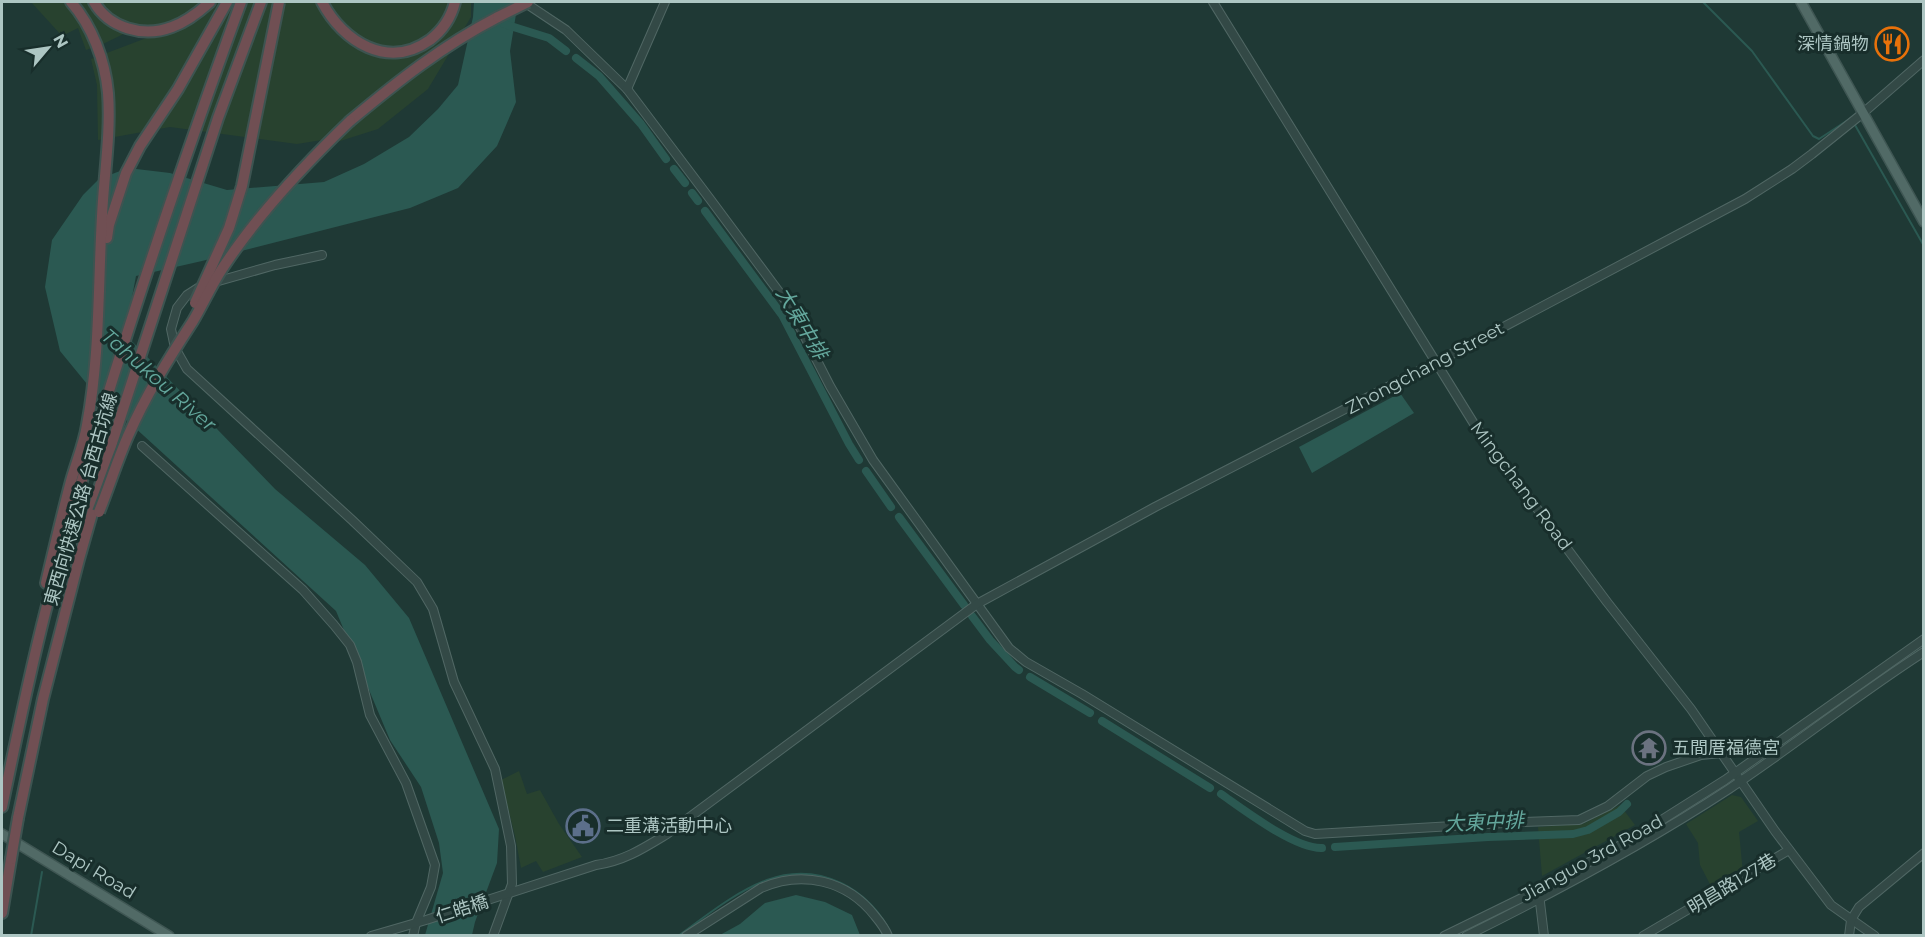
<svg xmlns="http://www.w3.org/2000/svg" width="1925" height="937" font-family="Montserrat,'Noto Sans TC',sans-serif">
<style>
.green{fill:#28422f}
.water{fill:#2b5952}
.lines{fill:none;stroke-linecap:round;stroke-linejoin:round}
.stream{stroke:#2b5952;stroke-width:2}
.canal{stroke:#2b5952;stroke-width:8}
.minor-casing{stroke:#506764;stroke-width:10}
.major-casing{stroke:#3f5653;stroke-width:12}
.highway-casing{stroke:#3d5451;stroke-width:14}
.minor{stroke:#334946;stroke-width:8}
.major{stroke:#516a66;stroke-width:9}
.highway{stroke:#704f53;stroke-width:10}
.highway-bridge-casing{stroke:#3d5451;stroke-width:14;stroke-linecap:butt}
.highway-bridge{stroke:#704f53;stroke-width:10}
.labels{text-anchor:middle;stroke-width:6;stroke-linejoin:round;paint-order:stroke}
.poi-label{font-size:18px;fill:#adc6c3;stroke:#182e2b;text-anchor:start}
.street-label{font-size:18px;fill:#adc6c3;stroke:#182e2b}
.water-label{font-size:20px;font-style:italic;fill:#64a89d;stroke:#182e2b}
</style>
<rect width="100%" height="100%" fill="#1f3935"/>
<g class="green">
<polygon points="31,2 68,2 75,10 83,6 80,2 449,2 443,19 452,22 460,6 460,2 471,2 471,17 428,89 378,129 337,142 353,124 426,63 422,57 322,140 297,144 170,127 98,140 97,85 91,59 149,37 144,24 103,44 86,50 78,28 62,36"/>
<polygon points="519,771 527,794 540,790 559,824 582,857 543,872 536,861 521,868 515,836 501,780"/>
<polygon points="1732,795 1741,797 1758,821 1739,832 1743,873 1713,890 1700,865 1698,843 1686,824"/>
<polygon points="1620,805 1635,825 1542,876 1538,827 1583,824"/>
</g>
<g class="water">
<polygon points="474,2 518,2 510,51 516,102 497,146 458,188 410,208 202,261 136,276 125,334 275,489 365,565 409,618 499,829 497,863 475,922 472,935 425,935 443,873 439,843 421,787 390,740 336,611 87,384 60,351 45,287 52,240 83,195 99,179 128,168 170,173 227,190 324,182 364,164 409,137 438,109 458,85 473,17"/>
<polygon points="1400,393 1414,413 1312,473 1299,447"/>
<polygon points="796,895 825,902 852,915 860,935 720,935 740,924 765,903"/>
</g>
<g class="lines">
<g class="stream">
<polyline points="1703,2 1752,51 1813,136 1819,139 1851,118 1924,246"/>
<polyline points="31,936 42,872"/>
<path d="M678 936C706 916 735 892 767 880 818 861 871 888 892 936"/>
</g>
<g class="canal">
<polyline points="504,24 549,38 566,51"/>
<polyline points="576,58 599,76 641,124 666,159"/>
<polyline points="674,169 685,183"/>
<polyline points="692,193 698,201"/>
<polyline points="705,211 782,315 849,444 859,460"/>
<polyline points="866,471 891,507"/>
<polyline points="899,517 964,605"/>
<polyline points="972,616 990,640 1015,667 1019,670"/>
<polyline points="1030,677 1090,713"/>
<polyline points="1102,721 1210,788"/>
<path d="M1221 794C1244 810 1295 849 1322 848"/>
<polyline points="1335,847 1488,837 1573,834 1588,830 1619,812 1627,804"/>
</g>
<defs>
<g id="minor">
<polyline points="524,2 566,30 627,89 710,199 788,304 830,386 873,460 1009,648 1026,662 1082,694 1305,831 1315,834 1522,822 1579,820 1608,806 1647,776 1666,767 1701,755 1722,753"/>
<polyline points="1213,2 1476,427 1607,602 1691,709 1775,831 1831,905 1875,936"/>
<polyline points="627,89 665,2"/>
<polyline points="322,255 275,265 201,286 187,295 177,308 171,329 175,348 187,369 352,520 417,582 433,609 454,682 495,769 511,846 512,884 493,936"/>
<polyline points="142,446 303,590 334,625 350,645 357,662 370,715 406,783 435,865 431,887 416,923 413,936"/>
<polyline points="1539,894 1544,936"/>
<path d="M371 936 426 920 596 865C624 861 644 848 667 834L977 604 1155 507 1479 340 1745 199 1792 169 1812 154 1863 113 1924 60"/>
<path d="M686 936 761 888C802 870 847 880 875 916 880 922 885 928 888 936"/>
<polyline points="1444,936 1538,890 1630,840 1725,780 1924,639"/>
<path d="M1466 936C1557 891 1645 844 1729 789 1795 745 1857 695 1924 652"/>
<polyline points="1643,936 1789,850"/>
<polyline points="1849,936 1851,920 1859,907 1924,853"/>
</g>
<g id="major">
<polyline points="1801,2 1924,222"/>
<polyline points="2,834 169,936"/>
</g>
<g id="highway">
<path d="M94 2C109 28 143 38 172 27 186 22 199 12 210 2"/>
<path d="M322 2C343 42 388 70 430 40 443 30 451 18 455 2"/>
<path d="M350 121C398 81 442 46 498 17"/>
<polyline points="107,238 109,225 126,173 140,146 178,89 227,2"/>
<path d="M46 583C54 549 62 515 71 481 76 463 84 444 87 425 100 356 98 285 102 216 104 175 111 133 108 93 105 60 92 26 71 2"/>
<path d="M2 807C17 736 31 664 50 594 104 393 170 197 241 2"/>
<polyline points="18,818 43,699 79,559 113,440 218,118 261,2"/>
<polyline points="2,913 11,859"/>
</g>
</defs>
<use href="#minor" class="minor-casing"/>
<use href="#major" class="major-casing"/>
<use href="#highway" class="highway-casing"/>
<use href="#minor" class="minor"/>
<use href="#major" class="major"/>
<use href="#highway" class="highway"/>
<defs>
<g id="highway-bridge">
<polyline points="498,17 528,2"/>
<polyline points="195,303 229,228 242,186 279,2"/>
<path d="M99 512C109 487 117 461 128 436 146 395 169 358 193 321 203 304 211 286 222 269 258 214 303 166 350 121"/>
<polyline points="11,859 18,818"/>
</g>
</defs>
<use href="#highway-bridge" class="highway-bridge-casing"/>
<use href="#highway-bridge" class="highway-bridge"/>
</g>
<defs>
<symbol id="restaurant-ring" viewBox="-11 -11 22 22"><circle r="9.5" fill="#182e2b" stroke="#e8710a" stroke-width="1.5"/><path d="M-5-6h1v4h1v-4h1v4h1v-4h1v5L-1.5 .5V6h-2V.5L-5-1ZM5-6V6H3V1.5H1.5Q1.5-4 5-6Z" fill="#e8710a"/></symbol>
<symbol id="temple-ring" viewBox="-11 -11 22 22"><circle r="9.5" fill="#182e2b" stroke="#6b7280" stroke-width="1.5"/><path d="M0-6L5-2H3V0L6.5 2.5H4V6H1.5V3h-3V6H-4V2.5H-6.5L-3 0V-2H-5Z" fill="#6b7280"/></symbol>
<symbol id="civic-ring" viewBox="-11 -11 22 22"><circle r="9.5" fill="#182e2b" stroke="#5c6f8a" stroke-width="1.5"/><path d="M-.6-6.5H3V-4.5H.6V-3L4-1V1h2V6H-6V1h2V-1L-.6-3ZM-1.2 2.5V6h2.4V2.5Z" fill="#5c6f8a"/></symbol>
</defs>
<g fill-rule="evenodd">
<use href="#restaurant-ring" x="1873" y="25" width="38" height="38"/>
<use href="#temple-ring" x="1630" y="729" width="38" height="38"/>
<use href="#civic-ring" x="564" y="807" width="38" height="38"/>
</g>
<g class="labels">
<g class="poi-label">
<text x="1869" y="50" text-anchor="end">深情鍋物</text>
<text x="1672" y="754">五間厝福德宮</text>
<text x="606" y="832">二重溝活動中心</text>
</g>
<g class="street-label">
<text transform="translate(1425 368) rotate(-28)" y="6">Zhongchang Street</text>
<text transform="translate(1521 486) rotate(53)" y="6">Mingchang Road</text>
<text transform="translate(81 499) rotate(-74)" y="6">東西向快速公路 台西古坑線</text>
<text transform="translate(1592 858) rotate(-29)" y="6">Jianguo 3rd Road</text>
<text transform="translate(94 870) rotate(31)" y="6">Dapi Road</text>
<text transform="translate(1732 884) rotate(-31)" y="6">明昌路127巷</text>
<text transform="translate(462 909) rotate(-18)" y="6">仁皓橋</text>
</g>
<g class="water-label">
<text transform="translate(802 323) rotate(59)" y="7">大東中排</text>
<text transform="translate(159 380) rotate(41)" y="7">Tahukou River</text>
<text transform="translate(1484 822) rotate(-3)" y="7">大東中排</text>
</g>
</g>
<rect width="1925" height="937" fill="none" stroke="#adc6c3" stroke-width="6"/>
<g transform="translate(48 48) rotate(61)" stroke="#182e2b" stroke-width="4.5" paint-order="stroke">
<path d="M0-4.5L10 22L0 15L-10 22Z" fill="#adc6c3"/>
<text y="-9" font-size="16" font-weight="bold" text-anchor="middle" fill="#adc6c3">N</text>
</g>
</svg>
